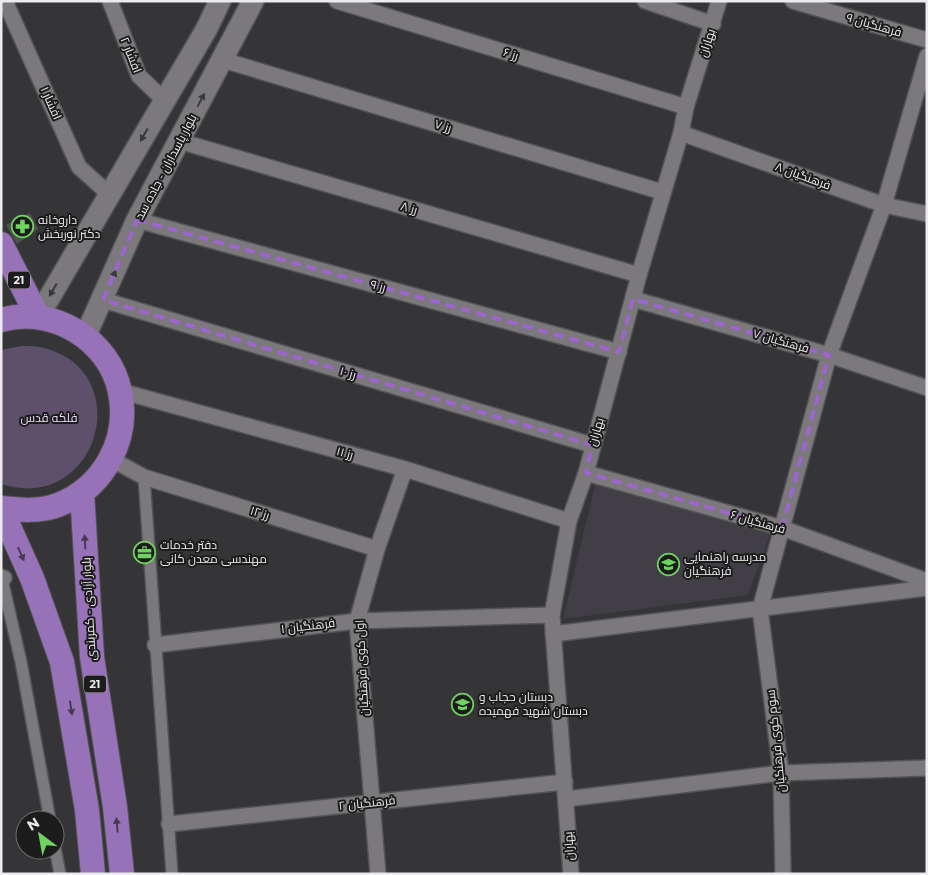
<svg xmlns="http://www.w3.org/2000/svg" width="928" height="875" font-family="Montserrat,Cairo,sans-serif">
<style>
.built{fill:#413e45}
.green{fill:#5c506a}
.building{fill:#4f514e}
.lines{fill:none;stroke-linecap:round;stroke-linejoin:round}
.pedestrian-casing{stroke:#535254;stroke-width:14}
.minor-casing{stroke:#535254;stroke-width:18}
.secondary-casing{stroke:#535254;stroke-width:24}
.primary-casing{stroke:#535254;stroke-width:26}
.pedestrian{stroke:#7b797c;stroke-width:11}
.minor{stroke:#7b797c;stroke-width:15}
.secondary{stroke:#7b797c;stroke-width:21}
.primary{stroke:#9872b9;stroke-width:24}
.oneway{fill:#39383a}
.oneway2{fill:#483a54}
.marked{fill:none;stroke:#9d65cd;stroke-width:4;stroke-dasharray:10 6;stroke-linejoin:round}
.labels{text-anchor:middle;stroke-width:4;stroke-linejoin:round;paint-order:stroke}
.shield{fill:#1d1c1d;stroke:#aeadaf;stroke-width:1}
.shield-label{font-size:11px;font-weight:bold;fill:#ecebed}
.street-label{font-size:12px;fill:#ecebed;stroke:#1d1c1d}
.poi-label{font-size:12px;fill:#ecebed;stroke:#1d1c1d;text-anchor:start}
.park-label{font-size:12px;fill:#ebdcfd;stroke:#1d1c1d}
</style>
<rect width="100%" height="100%" fill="#353437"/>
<polygon class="built" points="596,481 771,532 748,595 563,619"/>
<path class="green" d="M21 346C29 346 37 346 44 348 138 372 98 515 1 484V350Z"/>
<polygon class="building" points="30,213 38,229 17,244 6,225"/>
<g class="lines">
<defs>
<g id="pedestrian">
<polyline points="144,477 172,874"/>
<polyline points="1,575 21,662 50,820"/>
<polyline points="55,848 60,874"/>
</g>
<g id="minor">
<polyline points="5,1 79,167 109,194"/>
<polyline points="110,1 139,76 164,100"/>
<polyline points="337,1 686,107"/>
<polyline points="645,1 713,24"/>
<polyline points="793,1 927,40"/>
<polyline points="223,60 662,192"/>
<polyline points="681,133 884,205 927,214"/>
<polyline points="179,141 639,275"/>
<polyline points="137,220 619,352"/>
<polyline points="633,299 829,355 927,388"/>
<polyline points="103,300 592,445"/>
<polyline points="120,391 405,469 569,521"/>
<polyline points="111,459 144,477 377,549"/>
<polyline points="586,473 782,528 927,581"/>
<polyline points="1,580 4,578"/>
<polyline points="553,634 927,588"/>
<polyline points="155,645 357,621 552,615"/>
<polyline points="566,799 781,773 927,768"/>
<polyline points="169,824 565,782"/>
<polyline points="378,874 357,621 377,549 405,469"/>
<polyline points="571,874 552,615 569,521 586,473 639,275 681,133 686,107 719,1"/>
<polyline points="783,874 781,773 760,609 829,355 884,205 927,56"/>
</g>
<g id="secondary">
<polyline points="38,317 206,30 220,1"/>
<polyline points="85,337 137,220 253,1"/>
</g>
<g id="primary">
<polyline points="1,244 38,317"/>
<path d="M1 320C52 305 110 340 120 392 130 440 103 488 58 505 39 512 20 510 1 508"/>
<polyline points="82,492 92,657 115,807 122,874"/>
<polyline points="1,509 32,578 62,662 87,810 93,874"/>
</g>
</defs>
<use href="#pedestrian" class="pedestrian-casing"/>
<use href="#minor" class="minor-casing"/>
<use href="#secondary" class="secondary-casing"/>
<use href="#primary" class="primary-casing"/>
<use href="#pedestrian" class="pedestrian"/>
<use href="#minor" class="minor"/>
<use href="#secondary" class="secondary"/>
<use href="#primary" class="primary"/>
</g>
<defs><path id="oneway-solid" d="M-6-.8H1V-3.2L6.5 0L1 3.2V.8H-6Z" transform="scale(1.25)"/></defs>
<g class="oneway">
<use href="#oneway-solid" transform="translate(201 100) rotate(-62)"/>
<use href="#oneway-solid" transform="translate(144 135) rotate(120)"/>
<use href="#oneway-solid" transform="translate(113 277) rotate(-67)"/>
<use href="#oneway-solid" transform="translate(53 290) rotate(120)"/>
</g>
<g class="oneway2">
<use href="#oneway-solid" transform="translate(85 542) rotate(-93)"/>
<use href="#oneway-solid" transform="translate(21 554) rotate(66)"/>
<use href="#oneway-solid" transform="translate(71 708) rotate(81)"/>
<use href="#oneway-solid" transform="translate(117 825) rotate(-95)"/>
</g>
<path class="marked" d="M137 220 619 352 633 299 829 355 782 528 586 473 592 445 103 300Z"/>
<defs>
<symbol id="pharmacy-ring" viewBox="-11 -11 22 22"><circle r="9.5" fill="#1d1c1d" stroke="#6fd360" stroke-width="1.5"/><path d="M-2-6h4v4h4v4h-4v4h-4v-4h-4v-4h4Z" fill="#6fd360"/></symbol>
<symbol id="office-ring" viewBox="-11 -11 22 22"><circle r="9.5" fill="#1d1c1d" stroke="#6fd360" stroke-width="1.5"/><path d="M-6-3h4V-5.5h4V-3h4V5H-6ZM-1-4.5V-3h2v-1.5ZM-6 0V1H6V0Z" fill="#6fd360"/></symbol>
<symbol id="school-ring" viewBox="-11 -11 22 22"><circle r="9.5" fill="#1d1c1d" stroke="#6fd360" stroke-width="1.5"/><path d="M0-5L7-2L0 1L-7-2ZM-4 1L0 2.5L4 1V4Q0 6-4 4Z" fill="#6fd360"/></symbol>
</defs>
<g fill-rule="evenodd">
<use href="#pharmacy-ring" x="10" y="214" width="25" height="25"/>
<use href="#office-ring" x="132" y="540" width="25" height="25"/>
<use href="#school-ring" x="656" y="552" width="25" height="25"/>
<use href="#school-ring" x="450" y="692" width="25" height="25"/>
</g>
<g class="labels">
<g class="shield">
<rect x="8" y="271.5" width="22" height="17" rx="4"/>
<rect x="84" y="675.5" width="22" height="17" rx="4"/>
</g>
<g class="shield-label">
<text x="19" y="284">21</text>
<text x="95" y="688">21</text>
</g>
<g class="street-label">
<text transform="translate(874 25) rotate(16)" y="4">فرهنگیان ۹</text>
<text transform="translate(707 43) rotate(-72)" y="4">بهاران</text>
<text transform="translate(511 54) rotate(17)" y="4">رز ۶</text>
<text transform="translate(131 55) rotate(68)" y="4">افشار ۲</text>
<text transform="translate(51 103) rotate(66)" y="4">افشار ۱</text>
<text transform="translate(443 126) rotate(17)" y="4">رز ۷</text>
<text transform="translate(166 167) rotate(-62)" y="4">بلوار پاسداران - جاده سد</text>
<text transform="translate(803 176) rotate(20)" y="4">فرهنگیان ۸</text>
<text transform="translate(409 208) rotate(16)" y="4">رز ۸</text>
<text transform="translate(378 286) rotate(15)" y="4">رز ۹</text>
<text transform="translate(781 341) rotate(16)" y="4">فرهنگیان ۷</text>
<text transform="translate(348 373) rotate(16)" y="4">رز ۱۰</text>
<text transform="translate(596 432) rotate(-74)" y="4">بهاران</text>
<text transform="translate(345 453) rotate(15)" y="4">رز ۱۱</text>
<text transform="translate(260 513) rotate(17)" y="4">رز ۱۲</text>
<text transform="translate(758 522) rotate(16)" y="4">فرهنگیان ۶</text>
<text transform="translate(89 609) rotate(-93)" y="4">بلوار آزادی - کمربندی</text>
<text transform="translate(308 626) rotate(-7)" y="4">فرهنگیان ۱</text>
<text transform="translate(362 668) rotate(-93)" y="4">اول کوی فرهنگیان</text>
<text transform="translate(776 741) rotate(-96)" y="4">سوم کوی فرهنگیان</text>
<text transform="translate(367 803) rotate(-6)" y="4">فرهنگیان ۲</text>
<text transform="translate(569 846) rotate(-94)" y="4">بهاران</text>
</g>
<g class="poi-label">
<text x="38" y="224">داروخانه<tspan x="38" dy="14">دکتر نوربخش</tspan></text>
<text x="160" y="549">دفتر خدمات<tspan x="160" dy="14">مهندسی معدن کانی</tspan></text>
<text x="684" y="561">مدرسه راهنمایی<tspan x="684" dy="14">فرهنگیان</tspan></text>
<text x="479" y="701">دبستان حجاب و<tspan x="479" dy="14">دبستان شهید فهمیده</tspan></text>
</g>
<g class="park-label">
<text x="49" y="422">فلکه قدس</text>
</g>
</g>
<rect width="928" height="875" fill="none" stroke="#ecebed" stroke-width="5"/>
<g transform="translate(40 835) rotate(328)"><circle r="24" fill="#1d1c1d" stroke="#706f70"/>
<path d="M0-4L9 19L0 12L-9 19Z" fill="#6fd360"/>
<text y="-8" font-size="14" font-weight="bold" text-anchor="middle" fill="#ecebed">N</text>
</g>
</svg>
